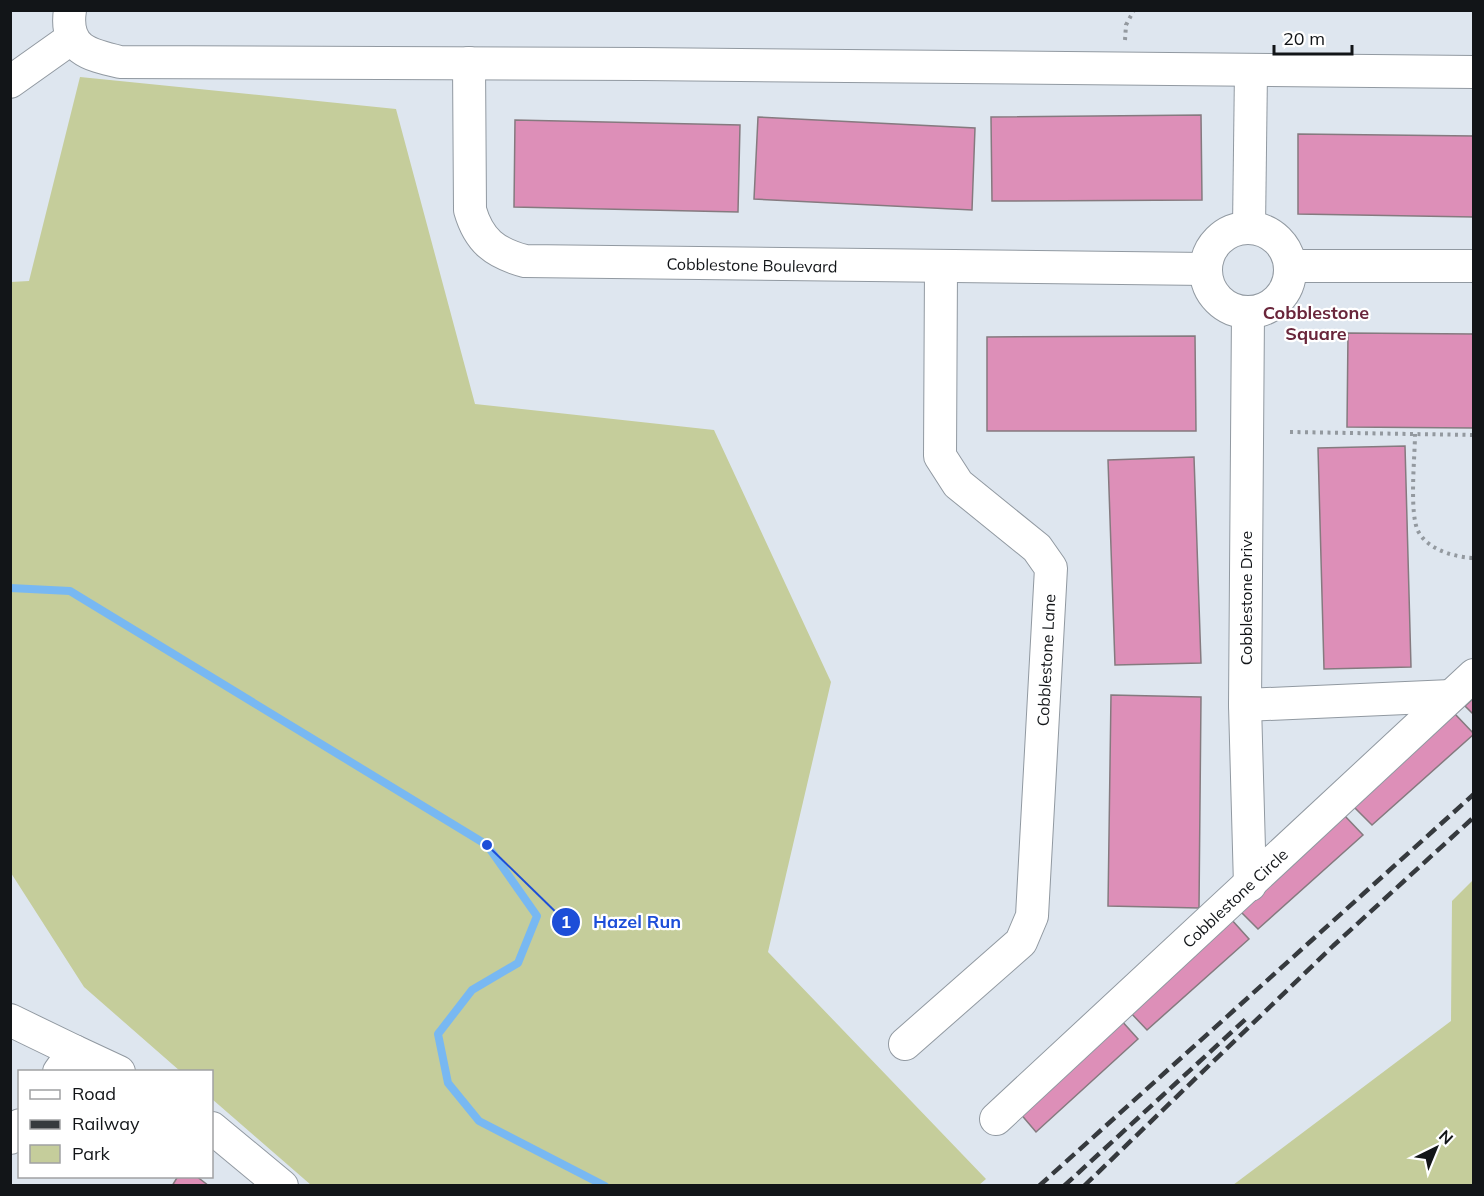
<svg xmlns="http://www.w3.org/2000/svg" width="1484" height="1196" font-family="Mulish,sans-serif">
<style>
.green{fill:#c5cd9b}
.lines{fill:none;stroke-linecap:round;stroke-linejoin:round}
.stream{stroke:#78b8f2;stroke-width:8}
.building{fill:#dd8fb8;stroke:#857a7f;stroke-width:1.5}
.minor-casing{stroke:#9199a1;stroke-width:34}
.path{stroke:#93999f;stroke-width:4;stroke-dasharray:3 4.5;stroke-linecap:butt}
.minor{stroke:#fff;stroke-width:32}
.rail{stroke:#363a3e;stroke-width:4.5;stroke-dasharray:12 6;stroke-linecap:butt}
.labels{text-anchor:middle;stroke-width:4.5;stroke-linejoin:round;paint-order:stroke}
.street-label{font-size:16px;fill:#121518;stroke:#fff}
.neighbourhood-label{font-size:18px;font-weight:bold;fill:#6a263b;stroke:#fff}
.leader{fill:none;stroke:#1d4ed8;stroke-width:2}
.callout-dot{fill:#1d4ed8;stroke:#fff;stroke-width:2}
.mark-label{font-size:18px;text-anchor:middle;font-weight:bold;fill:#fff}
.callout-label{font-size:18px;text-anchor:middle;font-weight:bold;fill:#1d4ed8;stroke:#fff;stroke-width:4.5;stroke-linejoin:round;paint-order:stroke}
</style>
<rect width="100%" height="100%" fill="#dee6ef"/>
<g class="green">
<polygon points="80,77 396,109 475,404 714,430 831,682 768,952 986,1179 979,1185 311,1185 212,1099 212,1072 180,1071 84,987 11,873 11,282 29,281"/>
<polygon points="1473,880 1473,1185 1233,1185 1451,1021 1452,901"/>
</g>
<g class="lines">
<polyline class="stream" points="10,588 70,591 487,845 537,916 518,963 472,990 438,1034 448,1083 479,1121 605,1186"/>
</g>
<g class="building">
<polygon points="1201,115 1202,200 992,201 991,117"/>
<polygon points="758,117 975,128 972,210 754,199"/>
<polygon points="515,120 740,125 738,212 514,207"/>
<polygon points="1298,134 1474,136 1474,217 1298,214"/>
<polygon points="1348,333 1474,334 1474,428 1347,427"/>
<polygon points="1195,336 1196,431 987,431 987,337"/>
<polygon points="1405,446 1411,667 1324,669 1318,448"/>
<polygon points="1194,457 1201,663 1115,665 1108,460"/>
<polygon points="1111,695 1201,697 1199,908 1108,906"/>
<polygon points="1474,698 1474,715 1465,706"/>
<polygon points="1455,714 1474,734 1372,825 1354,807"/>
<polygon points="1344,815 1363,835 1258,929 1240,911"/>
<polygon points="1231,919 1249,939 1147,1030 1130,1012"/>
<polygon points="1120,1019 1138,1039 1036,1132 1019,1112"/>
<polygon points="178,1176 196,1176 209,1186 172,1186"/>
</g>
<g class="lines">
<defs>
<g id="minor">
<path d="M70 10C64 49 89 55 120 62L642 64 1474 72"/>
<path d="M469 63 470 210C479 241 495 253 525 261L1206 269"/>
<polyline points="10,82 72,38"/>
<polyline points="1249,228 1251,70"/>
<circle cx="1248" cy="270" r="42"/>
<polyline points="1290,266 1474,266"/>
<polyline points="1248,312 1245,705 1250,885"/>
<polyline points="1245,705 1451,696"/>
<polyline points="10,1020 74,1051"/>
<polyline points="905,1044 1021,942 1032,916 1051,568 1037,548 958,484 940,456 941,268"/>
<polyline points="59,1072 74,1051 119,1072"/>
<polyline points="996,1119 1474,675"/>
<polyline points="212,1128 282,1186"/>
<polyline points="10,1138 20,1125"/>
</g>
</defs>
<use href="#minor" class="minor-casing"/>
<g class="path">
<polyline points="1125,40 1126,25 1134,10"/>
<polyline points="1290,432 1474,435"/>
<path d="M1415 434C1415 456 1409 512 1418 531 1428 550 1454 557 1474 558"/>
</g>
<use href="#minor" class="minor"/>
<g class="rail">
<polyline points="1039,1186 1474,794"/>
<polyline points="1064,1186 1248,1017"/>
<polyline points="1084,1186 1333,946 1474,817"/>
</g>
</g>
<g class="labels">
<g class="street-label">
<text transform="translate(752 265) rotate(1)" y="6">Cobblestone Boulevard</text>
<text transform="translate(1246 598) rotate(-90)" y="6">Cobblestone Drive</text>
<text transform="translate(1046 660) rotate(-87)" y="6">Cobblestone Lane</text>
<text transform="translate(1235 898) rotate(-43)" y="6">Cobblestone Circle</text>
</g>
<g class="neighbourhood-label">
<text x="1316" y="319">Cobblestone<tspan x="1316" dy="21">Square</tspan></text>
</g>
</g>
<path class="leader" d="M487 845L566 922"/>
<g class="callout-dot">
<circle cx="487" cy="845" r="6"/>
<circle cx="566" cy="922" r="15"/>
</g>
<g class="mark-label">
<text x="566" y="928">1</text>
</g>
<g class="callout-label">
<text x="637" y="928">Hazel Run</text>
</g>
<rect width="1484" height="1196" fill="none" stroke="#121518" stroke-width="24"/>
<rect x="18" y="1070" width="195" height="108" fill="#ffffff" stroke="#a0a1a3" stroke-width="1.5"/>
<rect x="30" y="1090" width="30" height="9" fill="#ffffff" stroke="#a0a1a3" stroke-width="1.5"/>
<text x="72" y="1100" font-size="18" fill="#121518">Road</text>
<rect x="30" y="1120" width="30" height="9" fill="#363a3e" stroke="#a0a1a3" stroke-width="1.5"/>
<text x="72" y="1130" font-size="18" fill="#121518">Railway</text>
<rect x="30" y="1145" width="30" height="18" fill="#c5cd9b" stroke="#a0a1a3" stroke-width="1.5"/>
<text x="72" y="1160" font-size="18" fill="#121518">Park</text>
<g transform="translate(1436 1148) rotate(43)" stroke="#ffffff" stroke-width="4.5" paint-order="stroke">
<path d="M0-4.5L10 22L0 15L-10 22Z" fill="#121518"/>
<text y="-9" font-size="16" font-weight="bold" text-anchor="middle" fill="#121518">N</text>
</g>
<path d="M1274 45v9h78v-9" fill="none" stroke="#121518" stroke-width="3"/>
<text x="1283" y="45" font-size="18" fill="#121518" stroke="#ffffff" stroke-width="4.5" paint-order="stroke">20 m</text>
</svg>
